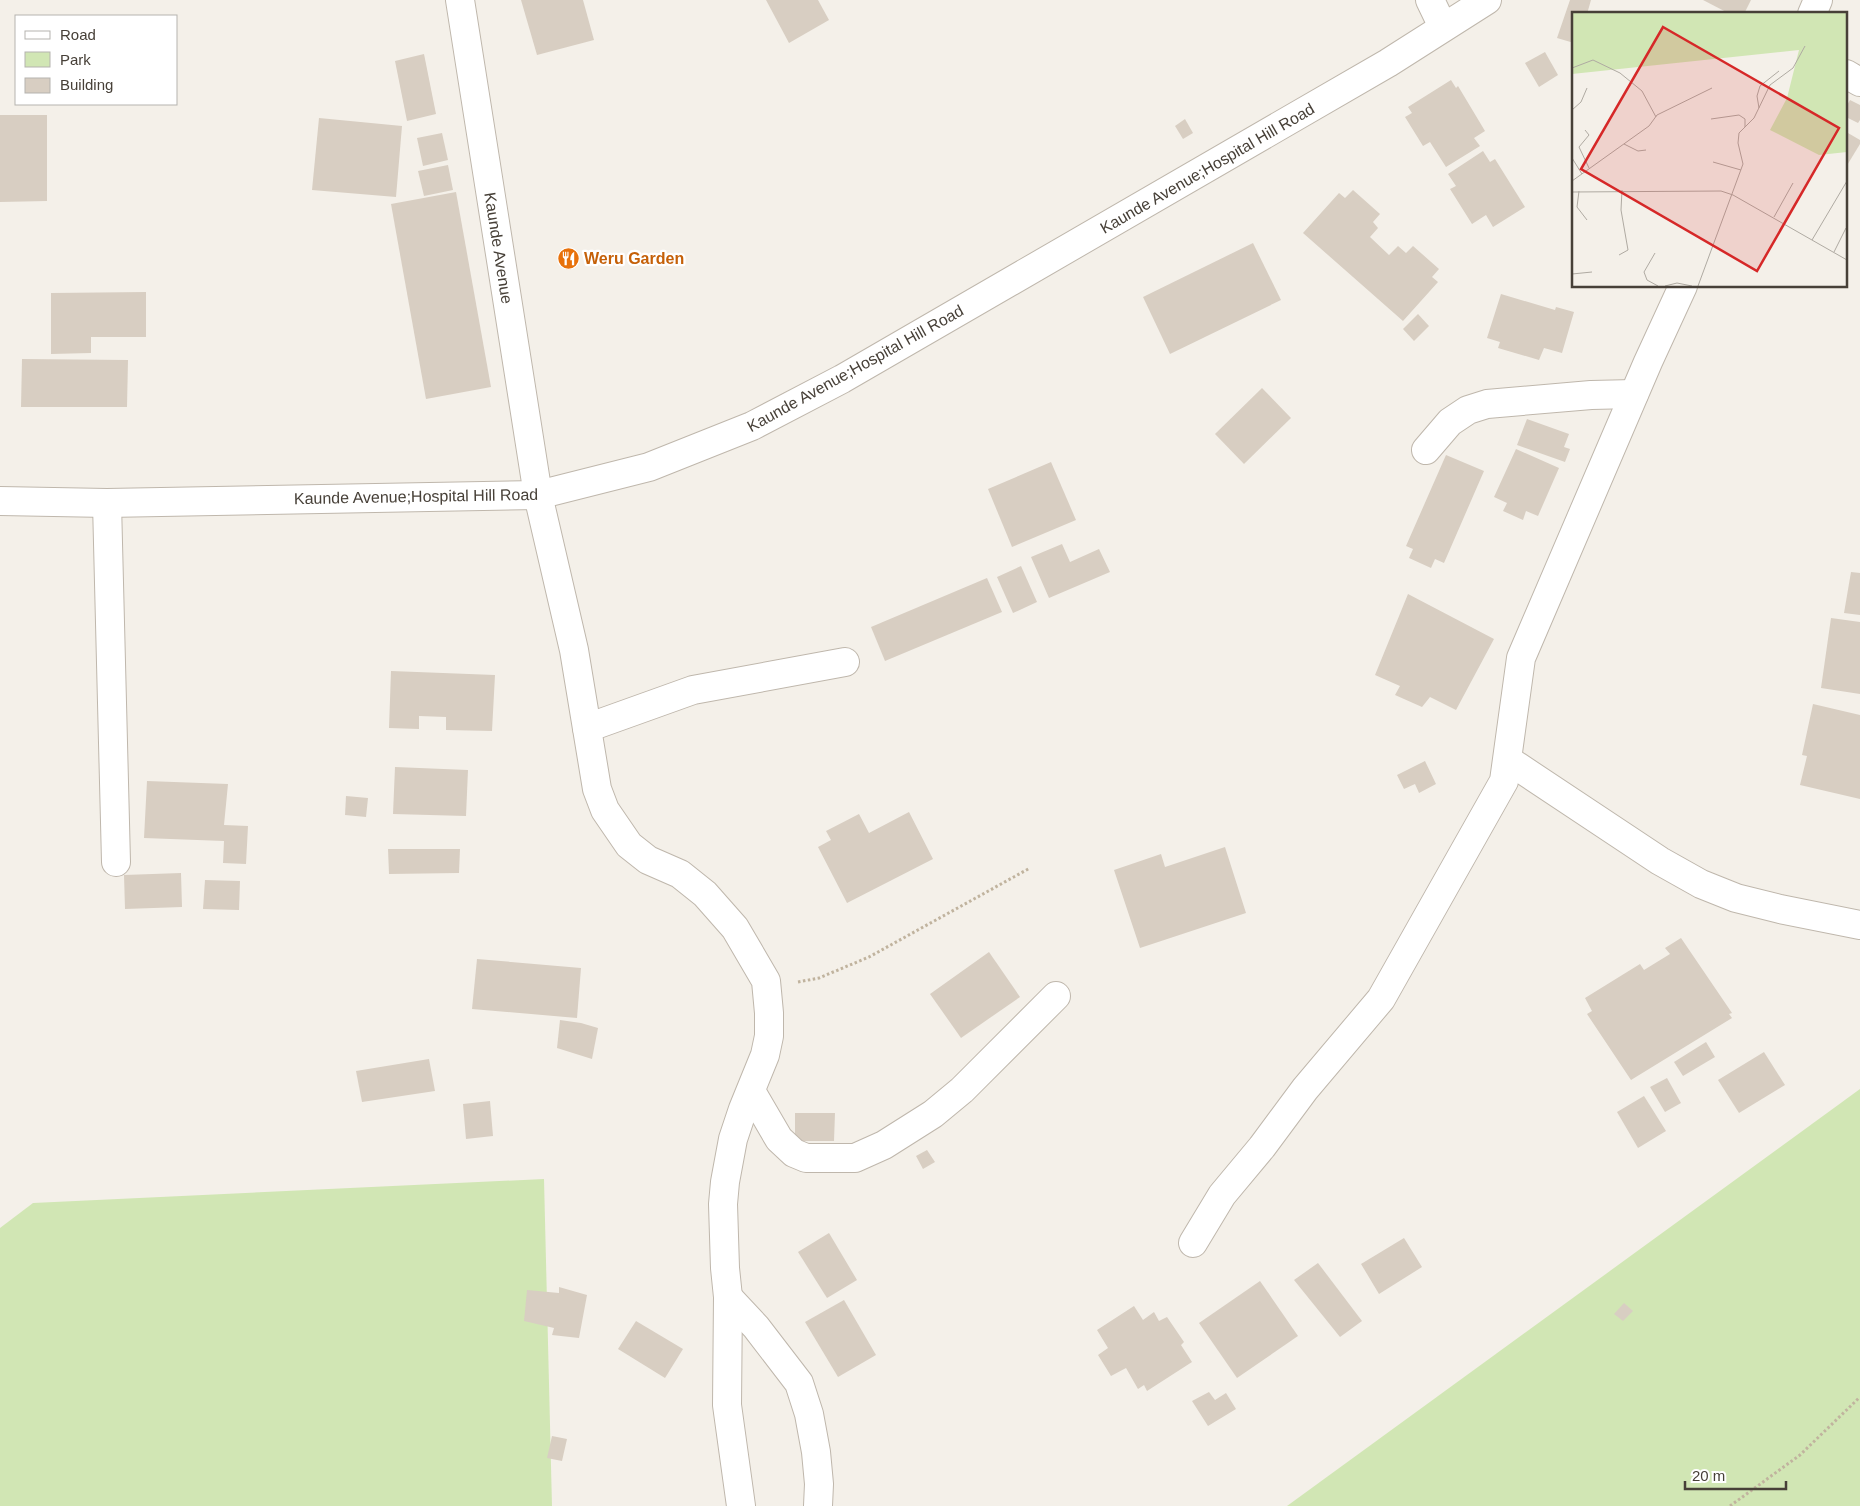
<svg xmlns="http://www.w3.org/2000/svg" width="1860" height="1506" font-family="Helvetica,sans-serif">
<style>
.green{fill:#d1e6b4}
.building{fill:#d8cec2}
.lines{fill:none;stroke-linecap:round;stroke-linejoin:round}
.minor-casing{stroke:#bfb7ac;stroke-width:30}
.path{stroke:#c0b39e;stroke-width:3;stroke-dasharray:2.5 2.5;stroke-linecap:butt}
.minor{stroke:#fff;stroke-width:28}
.labels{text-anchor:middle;stroke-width:4.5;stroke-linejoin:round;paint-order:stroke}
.street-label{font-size:16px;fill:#474038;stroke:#fff}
.food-label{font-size:16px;font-weight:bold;fill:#c56008;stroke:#fff;text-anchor:start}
.inset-road{fill:none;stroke:#afaaa2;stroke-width:1}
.view{fill:#d62828;fill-opacity:0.15;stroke:#d62828;stroke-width:2.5}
.inset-edge{fill:none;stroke:#474038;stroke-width:2.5}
</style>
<rect width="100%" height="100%" fill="#f4f0e9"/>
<g class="green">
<polygon points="1860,1089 1860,1506 1287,1506"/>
<polygon points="544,1179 552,1506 0,1506 0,1228 33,1203"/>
</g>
<g class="building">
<polygon points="521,0 583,0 594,40 537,55"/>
<polygon points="766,0 818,0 829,20 789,43"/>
<polygon points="1570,0 1591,0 1587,14 1574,14 1574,43 1557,38"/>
<polygon points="1703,0 1751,0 1744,14 1730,14"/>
<polygon points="1545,52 1558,75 1539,87 1525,63"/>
<polygon points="424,54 436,114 407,121 395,61"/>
<polygon points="1451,80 1456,88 1458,86 1485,131 1474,138 1480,146 1446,167 1430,142 1423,146 1405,117 1412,113 1408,107"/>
<polygon points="1850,100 1860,105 1860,120 1858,123 1846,117 1846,107"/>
<polygon points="0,115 47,115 47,201 0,202"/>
<polygon points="319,118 402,126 396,197 312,190"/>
<polygon points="1185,119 1193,133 1183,139 1175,126"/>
<polygon points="442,133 448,160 423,166 417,138"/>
<polygon points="1848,133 1860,140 1860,144 1846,167 1846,136"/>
<polygon points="1483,151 1490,162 1495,159 1525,207 1493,227 1486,215 1472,224 1450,189 1456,186 1448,174"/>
<polygon points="448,165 453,190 424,196 418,171"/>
<polygon points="1353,190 1380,214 1373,222 1378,228 1370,237 1389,255 1398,246 1406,253 1413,246 1439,269 1432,277 1438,282 1403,321 1303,233 1339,193 1345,198"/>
<polygon points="456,192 491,387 426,399 391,204"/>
<polygon points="1253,243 1281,300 1170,354 1143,297"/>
<polygon points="146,292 146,337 91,337 91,353 51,354 51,293"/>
<polygon points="1501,294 1555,310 1556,307 1574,312 1562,353 1544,348 1539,360 1498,348 1500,342 1487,338"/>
<polygon points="1418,314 1429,326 1414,341 1403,329"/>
<polygon points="22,359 128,360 127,407 21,407"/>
<polygon points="1262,388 1291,418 1244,464 1215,434"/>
<polygon points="1527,419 1569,434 1564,447 1570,449 1565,462 1517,445"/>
<polygon points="1516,449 1559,468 1538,516 1526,511 1523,520 1503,511 1507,503 1494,497"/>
<polygon points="1446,455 1484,471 1444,563 1435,559 1431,568 1409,558 1413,549 1406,546"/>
<polygon points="1051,462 1076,520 1012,547 988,489"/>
<polygon points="1062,544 1070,562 1099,549 1110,572 1049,598 1031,557"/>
<polygon points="1021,566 1037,602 1013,613 997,577"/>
<polygon points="1851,572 1860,573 1860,615 1844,613"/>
<polygon points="987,578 1002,612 885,661 871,627"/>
<polygon points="1408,594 1494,639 1456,710 1430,697 1422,707 1395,695 1400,686 1375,675"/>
<polygon points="1831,618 1860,622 1860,694 1821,688"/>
<polygon points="391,671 495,675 492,731 446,730 446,717 419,716 419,729 389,728"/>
<polygon points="1813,704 1860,715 1860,799 1800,785 1807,756 1802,755"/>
<polygon points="1425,761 1436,784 1419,793 1415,784 1404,789 1397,775"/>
<polygon points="395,767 468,770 466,816 393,814"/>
<polygon points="147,781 228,784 224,825 248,826 246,864 223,863 224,841 144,838"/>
<polygon points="346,796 368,798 366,817 345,815"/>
<polygon points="909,812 933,859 847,903 818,847 831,840 826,831 859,814 869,833"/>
<polygon points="1225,847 1246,913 1140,948 1114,870 1161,854 1165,867"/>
<polygon points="388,849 460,849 459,873 389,874"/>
<polygon points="181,873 182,907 125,909 124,875"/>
<polygon points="205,880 240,881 239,910 203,909"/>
<polygon points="1681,938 1732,1013 1729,1014 1732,1018 1631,1080 1587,1014 1592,1011 1585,998 1640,964 1644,970 1670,954 1665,948"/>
<polygon points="989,952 1020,997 961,1038 930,994"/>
<polygon points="477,959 581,968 577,1018 472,1009"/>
<polygon points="560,1020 581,1023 598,1028 592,1059 557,1048"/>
<polygon points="1706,1042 1715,1057 1683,1076 1674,1062"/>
<polygon points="1764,1052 1785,1085 1739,1113 1718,1080"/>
<polygon points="429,1059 435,1091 362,1102 356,1071"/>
<polygon points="1667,1078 1681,1103 1665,1112 1650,1087"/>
<polygon points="1644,1096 1666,1131 1638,1148 1617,1112"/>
<polygon points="490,1101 493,1136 466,1139 463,1104"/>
<polygon points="795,1113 835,1113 834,1141 795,1141"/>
<polygon points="927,1150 935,1162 923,1169 916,1156"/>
<polygon points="829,1233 857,1280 827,1298 798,1252"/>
<polygon points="1404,1238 1422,1267 1379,1294 1361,1264"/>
<polygon points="1318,1263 1362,1321 1340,1337 1294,1280"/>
<polygon points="1260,1281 1298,1336 1237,1378 1199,1323"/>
<polygon points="559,1287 587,1295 579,1338 552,1335 554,1328 524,1321 527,1290 559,1293"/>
<polygon points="844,1300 876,1355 838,1377 805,1322"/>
<polygon points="1624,1303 1633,1311 1623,1321 1614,1314"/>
<polygon points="1134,1306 1143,1320 1154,1312 1159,1321 1167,1317 1184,1342 1181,1345 1192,1362 1147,1391 1144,1385 1138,1389 1126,1368 1111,1376 1098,1355 1108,1348 1097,1330"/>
<polygon points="636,1321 683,1349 665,1378 618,1349"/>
<polygon points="1209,1392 1215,1400 1226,1393 1236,1409 1208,1426 1192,1401"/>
<polygon points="552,1436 567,1439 562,1461 547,1458"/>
</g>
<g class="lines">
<defs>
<g id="minor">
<polyline points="460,0 538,495 574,650 597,789 605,810 629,845 648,860 680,874 705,894 735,928 766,981 769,1013 769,1036 765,1055 743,1109 733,1139 725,1182 723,1204 725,1268 728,1297 727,1405 741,1506"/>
<polyline points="1430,0 1443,27"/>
<polyline points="1812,14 1818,0"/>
<polyline points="1846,74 1860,82"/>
<polyline points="1426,450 1450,422 1468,410 1487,404 1591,395 1634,394"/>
<polyline points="0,501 107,503 538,495 649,467 752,426 842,379 1388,63 1487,0"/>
<polyline points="107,503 116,862"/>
<polyline points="587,728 693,690 845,662"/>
<polyline points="1508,760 1660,861 1701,884 1736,898 1780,909 1860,925"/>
<polyline points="751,1091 779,1139 794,1153 806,1158 855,1158 884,1145 933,1114 962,1090 1056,996"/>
<polyline points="1193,1243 1222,1195 1262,1147 1305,1089 1381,999 1504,781 1521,658 1648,362 1683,286"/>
<polyline points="728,1297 756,1327 799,1383 809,1414 816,1452 819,1484 818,1506"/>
</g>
</defs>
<use href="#minor" class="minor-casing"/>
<g class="path">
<polyline points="798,982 819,978 869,957 1030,868"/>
<polyline points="1730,1506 1800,1455 1860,1397"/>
</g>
<use href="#minor" class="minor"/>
</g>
<defs>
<symbol id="restaurant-disc" viewBox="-11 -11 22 22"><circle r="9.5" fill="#e8710a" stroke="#fff"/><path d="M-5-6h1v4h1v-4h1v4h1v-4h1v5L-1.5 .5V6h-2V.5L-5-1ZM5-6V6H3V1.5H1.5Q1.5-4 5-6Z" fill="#fff"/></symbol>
</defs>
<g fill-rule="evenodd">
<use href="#restaurant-disc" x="556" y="246" width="25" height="25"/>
</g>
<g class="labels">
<g class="street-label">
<text transform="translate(1207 168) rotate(-30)" y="6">Kaunde Avenue;Hospital Hill Road</text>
<text transform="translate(499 248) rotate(81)" y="6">Kaunde Avenue</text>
<text transform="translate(855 368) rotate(-29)" y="6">Kaunde Avenue;Hospital Hill Road</text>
<text transform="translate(416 496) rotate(-1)" y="6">Kaunde Avenue;Hospital Hill Road</text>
</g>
<g class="food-label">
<text x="584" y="264">Weru Garden</text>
</g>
</g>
<g transform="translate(1572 12)">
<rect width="275" height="275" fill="#f4f0e9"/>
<path d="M0 1H275V140L247 143 198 118 215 86 227 38 0 62Z" fill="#d1e6b4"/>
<path class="inset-road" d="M0 56 21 48 48 61 70 79 84 105M187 96 185 84 188 74 207 59M0 98 9 90 15 76M139 107 167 103 173 107V115M13 118 17 123 7 135 17 156M52 132 66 139 74 138M0 146 10 162M141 150 169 158M0 169 77 114 85 103 140 76M7 179 5 195 15 208M0 180 149 179 161 183 275 248M202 205 221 171M240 228 275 169M262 240 274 216M83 241 72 260 75 268 86 274M47 243 56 238 49 198 50 178M0 262 20 260M93 274 105 271 120 274M126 274 171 152 166 131 167 121 182 106 198 73 221 56 233 34"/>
<path class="view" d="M91 15 267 116 185 259 9 157Z"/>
<rect width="275" height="275" class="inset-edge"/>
</g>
<rect x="15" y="15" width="162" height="90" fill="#ffffff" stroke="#b5b3af"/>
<rect x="25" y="31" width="25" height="8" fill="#ffffff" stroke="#b5b3af"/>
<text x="60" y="40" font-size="15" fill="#474038">Road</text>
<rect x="25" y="52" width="25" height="15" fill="#d1e6b4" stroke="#b5b3af"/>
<text x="60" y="65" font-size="15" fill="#474038">Park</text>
<rect x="25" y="78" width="25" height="15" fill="#d8cec2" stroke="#b5b3af"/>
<text x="60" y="90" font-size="15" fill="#474038">Building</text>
<path d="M1685 1481v8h101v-8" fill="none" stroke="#474038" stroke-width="2.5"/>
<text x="1692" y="1481" font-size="15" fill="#474038" stroke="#ffffff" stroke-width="4" paint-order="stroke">20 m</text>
</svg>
